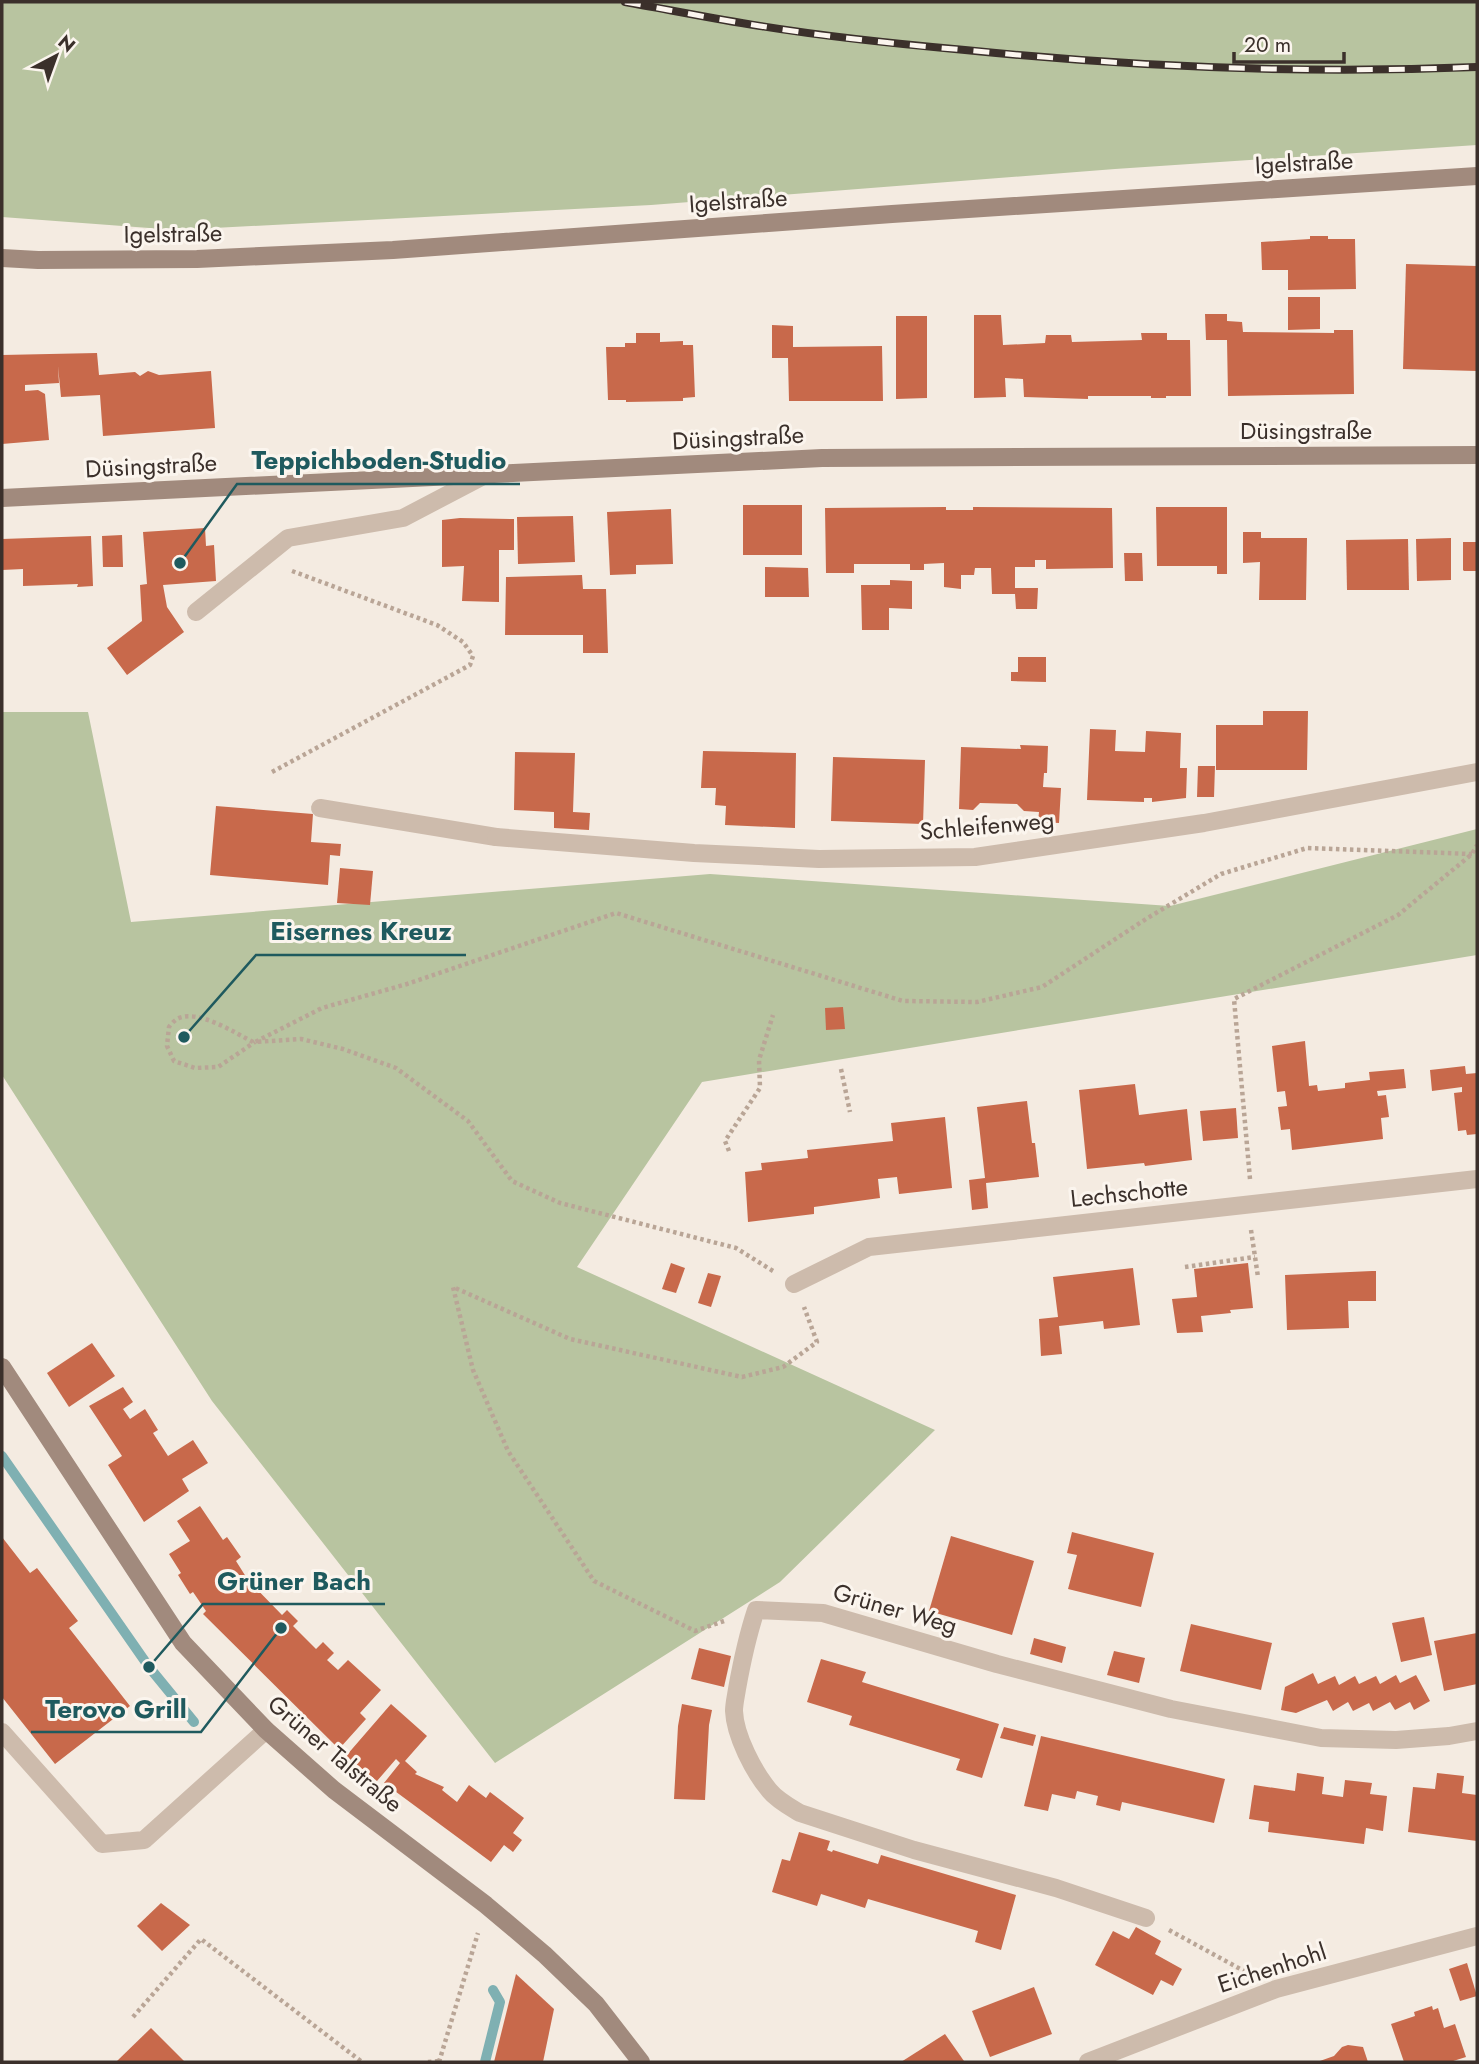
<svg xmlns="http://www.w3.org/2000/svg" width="1479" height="2064" font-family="Jost,sans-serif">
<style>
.green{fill:#b8c4a0}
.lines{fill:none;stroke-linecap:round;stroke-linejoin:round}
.stream{stroke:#7fb0b2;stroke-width:10}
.building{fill:#c8694b}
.path{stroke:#b9a596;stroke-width:4.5;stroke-dasharray:3.5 3.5;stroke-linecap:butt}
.lane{stroke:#cdbbac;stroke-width:18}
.street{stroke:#cdbbac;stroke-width:18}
.secondary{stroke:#a18a7d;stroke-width:18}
.rail-casing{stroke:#3b302b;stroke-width:8}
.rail{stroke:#fbf5ee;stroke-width:5;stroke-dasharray:16;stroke-linecap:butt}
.labels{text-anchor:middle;stroke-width:6;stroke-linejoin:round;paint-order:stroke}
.street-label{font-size:24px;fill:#3b302b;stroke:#fbf5ee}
.leader{fill:none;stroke:#1f5a5e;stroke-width:2.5}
.callout-dot{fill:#1f5a5e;stroke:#fbf5ee;stroke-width:2.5}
.callout-label{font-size:26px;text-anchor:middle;font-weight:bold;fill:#1f5a5e;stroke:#fbf5ee;stroke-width:6;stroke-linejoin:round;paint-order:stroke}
</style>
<rect width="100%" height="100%" fill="#f4ebe1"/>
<g class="green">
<polygon points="2,2 1477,2 1477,145 1115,169 651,205 176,230 2,217"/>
<polygon points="2,712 88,712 131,922 710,874 1170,906 1477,829 1477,955 702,1082 577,1267 935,1430 780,1582 495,1763 212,1401 2,1075"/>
</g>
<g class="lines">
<g class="stream">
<polyline points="2,1456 149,1667 194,1722"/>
<polyline points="485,2062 500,2002 493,1990"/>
</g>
</g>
<g class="building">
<polygon points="1310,236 1328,236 1328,239 1355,239 1356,289 1288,290 1288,270 1262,270 1261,242 1310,239"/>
<polygon points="1406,264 1477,266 1477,371 1403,369"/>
<polygon points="1288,297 1320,297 1320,329 1288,330"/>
<polygon points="1205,314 1227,314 1227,321 1242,322 1243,332 1334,333 1334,330 1353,330 1354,394 1228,396 1227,340 1206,340"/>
<polygon points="974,315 1001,315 1003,345 1045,343 1046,335 1071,335 1072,342 1142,340 1141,333 1167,333 1167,340 1190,340 1191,396 1166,396 1166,398 1151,398 1151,396 1088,396 1088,399 1024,397 1023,379 1005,378 1006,397 974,398"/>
<polygon points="896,316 927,316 927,398 896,399"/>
<polygon points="772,325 793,326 793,347 882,346 883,401 789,401 788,358 772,358"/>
<polygon points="636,333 660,333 660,342 683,341 683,345 693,345 695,397 683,398 683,401 626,402 626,400 608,400 606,347 625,347 625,343 636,343"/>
<polygon points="97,353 99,375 135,372 140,376 148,371 159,375 211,371 215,428 103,436 100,395 61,397 58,366 59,383 25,385 25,391 38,390 45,394 49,440 2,444 2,355"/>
<rect x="743" y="505" width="59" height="50"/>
<polygon points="946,507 946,510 973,510 973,507 1112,508 1113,568 1046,569 1046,560 1035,560 1035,567 1015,567 1015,588 1038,588 1037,609 1016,609 1015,594 992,594 991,568 975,568 974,575 961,575 961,589 944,587 944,563 924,564 924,570 910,570 910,564 854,564 854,573 826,573 825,508"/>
<polygon points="1156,507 1227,507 1227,574 1217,574 1217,566 1157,566"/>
<polygon points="671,509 673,564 636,565 636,574 610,575 607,512"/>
<polygon points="573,516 575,562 518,564 517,517"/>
<polygon points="460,518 514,519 514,550 499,550 499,602 462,601 464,566 442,567 442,520"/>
<polygon points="205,528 206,546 214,545 216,581 163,585 167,607 184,632 127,675 107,648 142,621 140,585 147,584 143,532"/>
<polygon points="1243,532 1261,532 1261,538 1307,538 1306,600 1259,600 1260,562 1243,563"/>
<polygon points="122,535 123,567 103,567 102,536"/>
<polygon points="91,536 93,586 77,587 78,584 23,586 23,569 2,570 2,539"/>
<polygon points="1451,538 1451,580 1417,581 1416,539"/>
<polygon points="1408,539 1409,590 1347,590 1346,540"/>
<polygon points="1463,542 1477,542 1477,571 1464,571 1463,570"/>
<polygon points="1124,553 1142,553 1143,581 1125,581"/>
<polygon points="765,567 808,568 809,597 765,597"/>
<polygon points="582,575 583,589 606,589 608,653 583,653 583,635 505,635 506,577"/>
<polygon points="890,580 912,581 912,609 889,608 889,630 862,630 861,585 890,585"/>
<polygon points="1018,657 1046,657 1046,682 1011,681 1011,672 1018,672"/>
<polygon points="1263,711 1308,711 1307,770 1216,770 1216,725 1263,725"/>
<polygon points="1090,729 1116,730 1115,751 1145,752 1146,731 1181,733 1180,768 1187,768 1186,798 1152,802 1152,798 1144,798 1144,802 1087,800"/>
<polygon points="1020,745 1048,746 1047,773 1044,773 1043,787 1061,788 1059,823 1038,822 1039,812 1024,811 1017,804 980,803 973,810 959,809 961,747 1021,749"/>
<polygon points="703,751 796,753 795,828 725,825 726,806 715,805 716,788 701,788"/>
<polygon points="515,752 575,753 573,812 590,813 589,830 554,828 554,812 514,810"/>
<polygon points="833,757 925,760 923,824 831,821"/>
<polygon points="1198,766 1215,766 1214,797 1197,797"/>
<polygon points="216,806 313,814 311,842 341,844 340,856 330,855 328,885 210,875"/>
<polygon points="340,868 373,871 370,905 337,903"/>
<polygon points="843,1007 845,1029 826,1030 825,1008"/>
<polygon points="1305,1041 1309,1086 1317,1085 1318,1091 1345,1088 1345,1083 1370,1080 1369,1072 1404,1069 1406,1088 1377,1091 1378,1096 1386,1095 1389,1117 1381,1118 1383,1139 1292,1150 1290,1129 1281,1130 1278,1107 1287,1106 1285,1091 1277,1092 1272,1046"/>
<polygon points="1465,1066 1466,1074 1477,1073 1477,1134 1467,1135 1466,1130 1458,1131 1454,1093 1462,1092 1462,1087 1432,1091 1430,1070"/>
<polygon points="1135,1084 1139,1115 1187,1109 1192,1160 1145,1166 1144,1163 1087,1169 1079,1090"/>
<polygon points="1027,1101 1032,1143 1035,1143 1039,1177 986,1183 988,1208 972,1210 969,1180 985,1178 977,1107"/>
<polygon points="1236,1108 1238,1138 1203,1141 1200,1111"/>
<polygon points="945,1117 952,1188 899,1194 897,1177 878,1179 880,1198 814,1207 814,1214 748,1222 745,1172 762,1170 761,1163 808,1158 807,1150 893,1141 891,1123"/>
<polygon points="671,1263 685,1268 676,1293 662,1289"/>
<polygon points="1248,1263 1253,1308 1230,1310 1231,1313 1201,1316 1203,1332 1177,1333 1172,1299 1197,1297 1194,1269"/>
<polygon points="1133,1268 1140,1325 1104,1329 1103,1321 1059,1326 1062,1354 1041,1356 1039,1319 1058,1317 1053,1277"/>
<polygon points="1372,1271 1376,1271 1376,1301 1348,1301 1349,1328 1287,1330 1285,1275"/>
<polygon points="708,1273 721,1276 711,1307 698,1303"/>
<polygon points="92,1343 115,1376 69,1407 47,1373"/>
<polygon points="123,1387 133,1402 123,1409 130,1419 145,1409 158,1430 153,1433 168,1456 193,1440 208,1463 182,1479 189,1491 144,1522 108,1465 122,1456 89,1406"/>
<polygon points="200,1506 223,1540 227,1537 241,1557 236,1561 248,1580 282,1615 287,1610 298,1621 293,1626 316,1649 323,1642 334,1653 327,1660 338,1670 348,1660 381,1690 360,1713 366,1719 339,1749 203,1614 206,1611 193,1592 190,1594 178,1575 181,1573 169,1554 190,1541 177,1521"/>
<polygon points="1072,1532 1154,1553 1141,1607 1068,1589 1077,1555 1067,1553"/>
<polygon points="951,1536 1034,1561 1012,1635 929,1611"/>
<polygon points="2,1537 30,1573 37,1568 78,1621 69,1628 130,1706 55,1764 2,1697"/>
<polygon points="1424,1617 1432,1655 1401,1662 1392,1623"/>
<polygon points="1191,1624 1272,1643 1261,1690 1180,1671"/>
<polygon points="1477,1633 1477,1684 1444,1691 1434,1641"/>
<polygon points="1034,1638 1066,1647 1062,1663 1030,1654"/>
<polygon points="699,1648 731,1656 724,1687 691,1679"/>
<polygon points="1114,1651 1145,1658 1139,1683 1107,1675"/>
<polygon points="821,1659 866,1672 862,1682 999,1724 982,1778 956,1770 960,1759 849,1725 852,1716 807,1702"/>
<polygon points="1313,1673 1318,1684 1335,1676 1339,1685 1355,1676 1359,1684 1376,1676 1380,1684 1396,1675 1400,1683 1416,1675 1430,1701 1414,1710 1410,1702 1395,1710 1390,1702 1373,1711 1369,1703 1353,1711 1348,1702 1333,1711 1327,1700 1296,1713 1281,1710 1285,1687"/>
<polygon points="391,1704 427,1736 405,1761 417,1772 415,1774 444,1787 442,1790 457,1802 469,1785 486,1798 490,1792 524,1818 513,1833 522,1840 513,1852 504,1845 491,1862 384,1783 400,1763 396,1759 377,1781 346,1756"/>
<polygon points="682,1704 712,1710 709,1725 705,1800 674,1799 678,1726"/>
<polygon points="1004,1727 1036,1735 1033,1746 1000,1738"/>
<polygon points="1041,1736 1225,1779 1214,1823 1122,1802 1120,1811 1096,1805 1098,1796 1077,1791 1075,1799 1052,1794 1048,1811 1024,1806"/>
<polygon points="1297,1773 1324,1777 1322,1794 1343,1797 1345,1780 1372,1783 1370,1794 1387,1796 1383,1831 1366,1828 1364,1844 1268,1832 1269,1822 1249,1819 1254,1785 1295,1791"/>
<polygon points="1437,1773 1464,1776 1462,1793 1477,1795 1477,1841 1408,1832 1413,1787 1435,1789"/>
<polygon points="799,1832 830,1841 827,1850 832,1852 833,1850 878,1864 881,1855 1016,1895 1001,1950 975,1942 978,1931 868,1899 865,1908 821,1894 817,1906 772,1892 782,1859 790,1861"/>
<polygon points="161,1903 190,1925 162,1951 137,1926"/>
<polygon points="1136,1927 1161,1941 1155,1954 1182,1969 1173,1986 1161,1980 1153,1995 1095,1965 1113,1931 1129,1939"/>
<polygon points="1467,1963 1477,1996 1460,2001 1449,1969"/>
<polygon points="516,1974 554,2009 543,2062 494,2062"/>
<polygon points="1034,1987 1052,2034 990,2057 972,2011"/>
<polygon points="1432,2006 1433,2010 1438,2008 1444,2028 1455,2024 1466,2057 1450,2062 1404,2062 1391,2024 1415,2016 1414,2012"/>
<polygon points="151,2028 185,2062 116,2062"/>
<polygon points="945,2034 964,2061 961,2062 901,2062"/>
<polygon points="1348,2045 1363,2047 1368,2062 1317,2062 1334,2056 1342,2047"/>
</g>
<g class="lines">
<g class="path">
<polyline points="272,772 470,665 473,656 463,642 437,625 292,571"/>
<path d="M253 1042C235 1033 197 1008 177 1019 174 1021 171 1024 169 1027L167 1046 174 1061 195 1068 218 1067 255 1042"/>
<polyline points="841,1069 850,1112"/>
<polyline points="729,1151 725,1141 760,1088 759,1060 773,1015"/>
<polyline points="1250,1179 1234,999 1398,915 1472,854 1477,845"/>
<polyline points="1251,1230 1258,1277"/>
<polyline points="1185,1267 1255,1257"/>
<polyline points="773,1271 736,1248 560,1203 512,1181 468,1121 396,1068 343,1049 301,1039 255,1042 322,1008 407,984 616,913 903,1001 977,1002 1042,987 1146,919 1221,874 1307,848 1472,854"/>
<polyline points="724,1621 695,1631 594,1581 508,1451 473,1370 453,1287 570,1339 742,1377 783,1367 817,1342 804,1307"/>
<polyline points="1169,1930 1244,1971"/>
<polyline points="133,2017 201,1939 362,2062"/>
<polyline points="428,2062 439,2061"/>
<polyline points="439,2062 478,1933"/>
</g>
<g class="lane">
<polyline points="196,612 288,538 403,518 487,474"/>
<polyline points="320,808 496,837"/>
<polyline points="2,1732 102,1844 144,1840 266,1730"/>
</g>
<g class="street">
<polyline points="496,837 694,853 819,859 975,857 1204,823 1477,772"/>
<polyline points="794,1284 869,1247 1477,1179"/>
<path d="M1146 1918 1056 1888 914 1850 800 1813C790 1807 777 1800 769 1790 754 1772 735 1736 734 1711 734 1704 736 1696 737 1689 742 1661 747 1637 756 1610L823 1613 997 1664 1171 1709 1321 1738 1396 1740 1449 1736 1477 1731"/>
<polyline points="1088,2062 1276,1989 1477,1936"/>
</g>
<g class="secondary">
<polyline points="2,258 38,260 197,259 393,250 892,214 1477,176"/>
<polyline points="2,498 822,458 1477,455"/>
<polyline points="2,1367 183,1643 266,1730 334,1790 486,1905 544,1954 596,2004 641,2062"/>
</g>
<defs>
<path id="rail" d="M625 2C670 10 715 19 760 26 828 37 897 44 965 50 1135 67 1307 74 1477 67"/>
</defs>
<use href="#rail" class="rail-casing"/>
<use href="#rail" class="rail"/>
</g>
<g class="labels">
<g class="street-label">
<text transform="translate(1304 163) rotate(-3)" y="8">Igelstraße</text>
<text transform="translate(738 201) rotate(-4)" y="8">Igelstraße</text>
<text transform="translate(173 234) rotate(-1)" y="8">Igelstraße</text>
<text x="1306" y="439">Düsingstraße</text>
<text transform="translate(738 438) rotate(-3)" y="8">Düsingstraße</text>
<text transform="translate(151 466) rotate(-3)" y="8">Düsingstraße</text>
<text transform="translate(987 826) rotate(-5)" y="8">Schleifenweg</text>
<text transform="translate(1129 1193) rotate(-6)" y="8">Lechschotte</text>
<text transform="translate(895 1609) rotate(16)" y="8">Grüner Weg</text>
<text transform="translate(335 1754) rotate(40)" y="8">Grüner Talstraße</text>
<text transform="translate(1272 1968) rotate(-18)" y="8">Eichenhohl</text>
</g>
</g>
<path class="leader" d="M180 563L237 484H520M184 1037L256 955H466M149 1667L203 1604H385M281 1628L201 1732H31"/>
<g class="callout-dot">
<circle cx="180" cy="563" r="7"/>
<circle cx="184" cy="1037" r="7"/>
<circle cx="149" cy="1667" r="7"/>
<circle cx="281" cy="1628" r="7"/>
</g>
<g class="callout-label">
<text x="379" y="469">Teppichboden-Studio</text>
<text x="361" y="940">Eisernes Kreuz</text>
<text x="294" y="1590">Grüner Bach</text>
<text x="116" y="1718">Terovo Grill</text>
</g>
<rect width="1479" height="2064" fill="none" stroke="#3b302b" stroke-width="7"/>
<g transform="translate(56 56) rotate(41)" stroke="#fbf5ee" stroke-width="5" paint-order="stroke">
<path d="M0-5L12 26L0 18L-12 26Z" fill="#3b302b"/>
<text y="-10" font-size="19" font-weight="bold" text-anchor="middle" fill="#3b302b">N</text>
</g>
<path d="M1234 52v10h110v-10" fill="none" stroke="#3b302b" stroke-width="3.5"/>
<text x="1244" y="52" font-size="21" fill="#3b302b" stroke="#fbf5ee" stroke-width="5" paint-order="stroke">20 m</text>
</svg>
